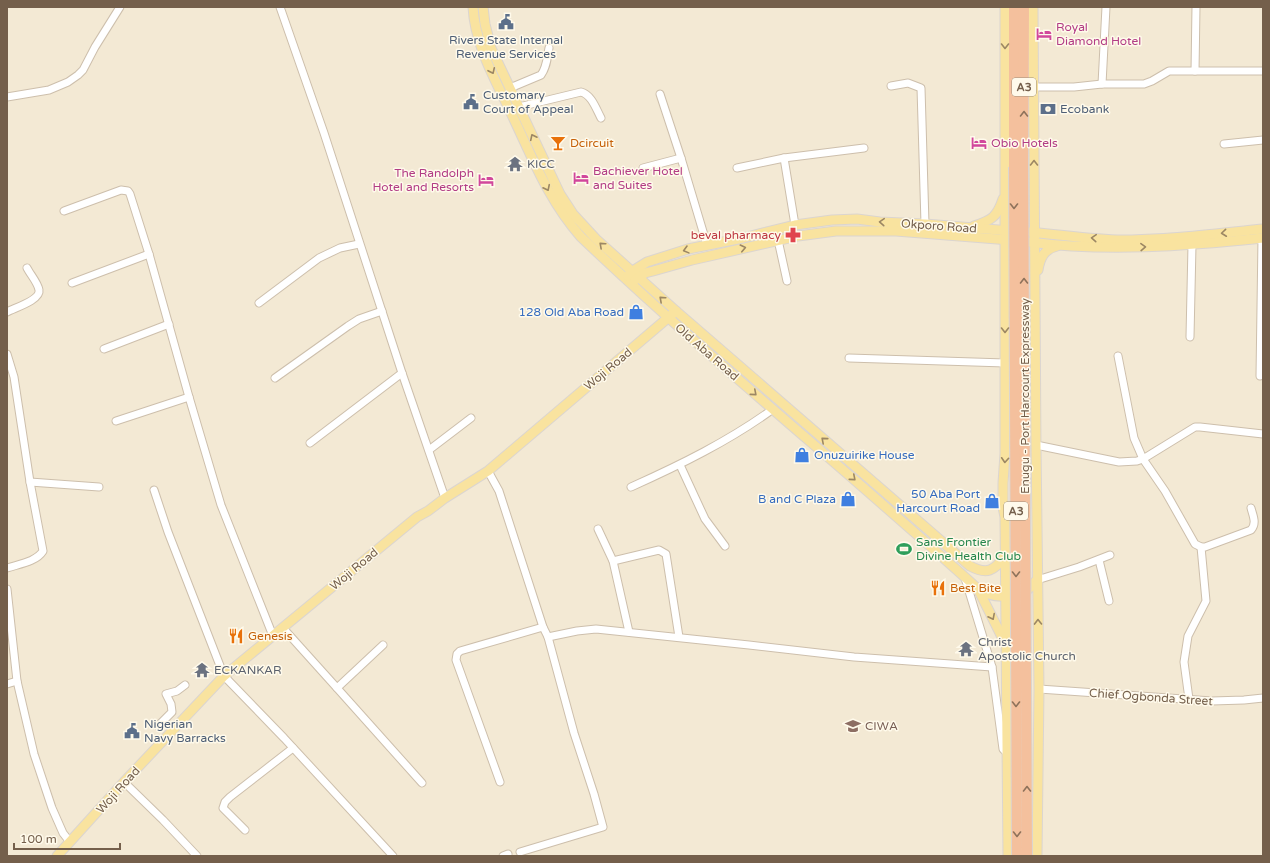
<svg xmlns="http://www.w3.org/2000/svg" width="1270" height="863" font-family="'Varela Round',sans-serif">
<style>
.residential{fill:#f3e9d4}
.lines{fill:none;stroke-linecap:round;stroke-linejoin:round}
.minor-casing{stroke:#cdbfac;stroke-width:9}
.major-casing{stroke:#dbd5d0;stroke-width:11}
.highway-casing{stroke:#dbd5d0;stroke-width:12}
.minor{stroke:#fff;stroke-width:7}
.major{stroke:#f9e39f;stroke-width:9}
.highway{stroke:#f4c09d;stroke-width:10}
.highway-bridge-casing{stroke:#dbd5d0;stroke-width:12;stroke-linecap:butt}
.highway-bridge{stroke:#f4c09d;stroke-width:10}
.oneway{stroke:#9c8764}
.oneway2{stroke:#8e725b}
.labels{text-anchor:middle;stroke-width:3;stroke-linejoin:round;paint-order:stroke}
.shield{fill:#fffaeb;stroke:#9e8e7b;stroke-width:1}
.shield-label{font-size:11px;font-weight:bold;fill:#745f4b}
.hotel-label{font-size:12px;fill:#b23c85;stroke:#fffaeb;text-anchor:start}
.service-label{font-size:12px;fill:#4e5e75;stroke:#fffaeb;text-anchor:start}
.food-label{font-size:12px;fill:#c56008;stroke:#fffaeb;text-anchor:start}
.worship-label{font-size:12px;fill:#5b616d;stroke:#fffaeb;text-anchor:start}
.street-label{font-size:12px;fill:#745f4b;stroke:#fffaeb}
.health-label{font-size:12px;fill:#be3a42;stroke:#fffaeb;text-anchor:end}
.shop-label{font-size:12px;fill:#366cbe;stroke:#fffaeb;text-anchor:end}
.leisure-label{font-size:12px;fill:#27864d;stroke:#fffaeb;text-anchor:start}
.education-label{font-size:12px;fill:#785e54;stroke:#fffaeb;text-anchor:start}
</style>
<rect width="100%" height="100%" fill="#fcf6e5"/>
<rect class="residential" x="7" y="7" width="1256" height="849"/>
<g class="lines">
<defs>
<g id="minor">
<polyline points="280,7 324,133 402,373 445,498"/>
<polyline points="1195,71 1196,7"/>
<polyline points="1102,84 1106,7"/>
<polyline points="891,86 908,83 921,88 925,224"/>
<polyline points="1034,87 1074,87 1102,84 1144,84 1152,81 1169,71 1263,71"/>
<path d="M510 88 541 75C547 67 547 58 549 48"/>
<polyline points="660,94 681,158 707,245"/>
<polyline points="7,97 49,90 68,82 78,75 83,70 95,47 120,7"/>
<path d="M519 107 581 92C592 95 596 109 601 118"/>
<polyline points="1224,144 1263,140"/>
<polyline points="784,158 795,225"/>
<polyline points="643,168 681,158"/>
<polyline points="737,168 784,158 864,148"/>
<polyline points="64,211 121,190 128,191 130,194 149,254 189,397 221,505 273,636"/>
<polyline points="778,240 787,281"/>
<polyline points="72,283 149,254"/>
<polyline points="259,303 319,258 340,248 359,244"/>
<path d="M7 312C14 308 41 300 39 290 38 283 30 274 27 268"/>
<polyline points="1190,337 1192,245"/>
<polyline points="104,349 169,324"/>
<path d="M7 354 14 377 30 482 43 551C36 562 19 564 7 568"/>
<path d="M1118 356 1134 438 1143 459 1165 491 1195 544 1201 547H1205L1251 530C1257 523 1253 516 1251 508"/>
<polyline points="849,358 1005,363"/>
<polyline points="1260,376 1262,238"/>
<polyline points="275,378 348,326 359,319 382,311"/>
<polyline points="116,421 189,397"/>
<polyline points="310,443 402,373"/>
<polyline points="1036,445 1119,462 1137,461 1143,459 1195,427 1200,427 1263,434"/>
<polyline points="429,450 471,418"/>
<polyline points="680,465 705,519 725,546"/>
<polyline points="488,471 499,491 543,627 548,637 574,733 594,794 603,827 520,852"/>
<polyline points="30,482 99,487"/>
<path d="M631 487C680 465 729 441 773 409"/>
<polyline points="154,490 168,532 224,676 284,738 393,856"/>
<polyline points="598,529 613,561 629,632"/>
<polyline points="1099,560 1109,601"/>
<polyline points="613,561 659,550 666,554 679,637"/>
<polyline points="965,578 992,667 1003,749 1005,751"/>
<polyline points="1037,580 1079,567 1110,555"/>
<polyline points="7,589 17,681 34,754 52,808 63,833 70,842"/>
<polyline points="283,628 337,688 383,645"/>
<polyline points="548,637 577,631 596,629 749,645 854,657 992,667"/>
<polyline points="7,684 17,681"/>
<polyline points="337,688 422,783"/>
<polyline points="1039,689 1212,701 1244,700 1263,698"/>
<polyline points="1189,699 1184,662 1188,636 1206,601 1201,547"/>
<polyline points="158,726 172,712 171,704 166,694 177,691 185,685"/>
<polyline points="124,782 163,820 197,856"/>
<polyline points="500,782 456,660 457,654 460,651 543,627"/>
<polyline points="245,830 223,808 225,802 230,797 293,748"/>
<polyline points="503,856 508,854"/>
</g>
<g id="major">
<path d="M473 7C475 46 496 81 512 115 533 159 549 201 581 237 709 359 847 470 978 589 992 598 1011 599 1026 591 1030 588 1034 583 1037 580"/>
<path d="M483 7 485 24 491 48 560 194 573 214 596 239 676 311 970 566C987 575 994 571 1005 556"/>
<polyline points="1005,7 1005,454 1003,483 1003,507 1005,517 1008,856"/>
<polyline points="1033,7 1036,445 1039,689 1037,856"/>
<path d="M974 226C992 220 997 217 1003 199"/>
<path d="M1029 232C1059 235 1088 239 1117 240 1166 240 1215 234 1263 229"/>
<path d="M1029 242C1107 252 1185 246 1263 238"/>
<path d="M1038 270C1040 258 1044 249 1057 246"/>
<polyline points="628,276 631,272 647,262 688,249 743,238 795,225 832,220 857,219 880,222 925,224 1011,231"/>
<polyline points="635,280 645,273 653,271 692,260 798,236 836,231 896,231 1010,240"/>
<polyline points="978,589 1005,643"/>
<polyline points="57,856 124,782 224,676 417,517 428,511 445,498 488,471 676,311"/>
</g>
<g id="highway">
<polyline points="1014,167 1014,7"/>
<polyline points="1023,167 1024,7"/>
</g>
</defs>
<use href="#minor" class="minor-casing"/>
<use href="#major" class="major-casing"/>
<use href="#highway" class="highway-casing"/>
<use href="#minor" class="minor"/>
<use href="#major" class="major"/>
<use href="#highway" class="highway"/>
<defs>
<g id="highway-bridge">
<polyline points="1014,167 1017,856"/>
<polyline points="1023,167 1027,856"/>
</g>
</defs>
<use href="#highway-bridge" class="highway-bridge-casing"/>
<use href="#highway-bridge" class="highway-bridge"/>
</g>
<defs><path id="oneway-chevron" d="M-2-3.5L2.5 0L-2 3.5" fill="none" stroke-width="1.6" stroke-linecap="round" stroke-linejoin="round"/></defs>
<g class="oneway">
<use href="#oneway-chevron" transform="translate(1005 46) rotate(90)"/>
<use href="#oneway-chevron" transform="translate(492 71) rotate(65)"/>
<use href="#oneway-chevron" transform="translate(533 137) rotate(-116)"/>
<use href="#oneway-chevron" transform="translate(1034 163) rotate(-90)"/>
<use href="#oneway-chevron" transform="translate(547 188) rotate(64)"/>
<use href="#oneway-chevron" transform="translate(882 222) rotate(-176)"/>
<use href="#oneway-chevron" transform="translate(1224 233) rotate(174)"/>
<use href="#oneway-chevron" transform="translate(1094 238) rotate(-176)"/>
<use href="#oneway-chevron" transform="translate(602 245) rotate(-138)"/>
<use href="#oneway-chevron" transform="translate(1143 247) rotate(-2)"/>
<use href="#oneway-chevron" transform="translate(743 248) rotate(-13)"/>
<use href="#oneway-chevron" transform="translate(686 250) rotate(165)"/>
<use href="#oneway-chevron" transform="translate(662 299) rotate(-138)"/>
<use href="#oneway-chevron" transform="translate(1005 330) rotate(90)"/>
<use href="#oneway-chevron" transform="translate(754 393) rotate(41)"/>
<use href="#oneway-chevron" transform="translate(824 440) rotate(-139)"/>
<use href="#oneway-chevron" transform="translate(1005 460) rotate(94)"/>
<use href="#oneway-chevron" transform="translate(853 478) rotate(41)"/>
<use href="#oneway-chevron" transform="translate(992 617) rotate(63)"/>
<use href="#oneway-chevron" transform="translate(1038 622) rotate(-91)"/>
</g>
<g class="oneway2">
<use href="#oneway-chevron" transform="translate(1024 114) rotate(-90)"/>
<use href="#oneway-chevron" transform="translate(1014 206) rotate(90)"/>
<use href="#oneway-chevron" transform="translate(1024 281) rotate(-90)"/>
<use href="#oneway-chevron" transform="translate(1016 574) rotate(90)"/>
<use href="#oneway-chevron" transform="translate(1016 704) rotate(90)"/>
<use href="#oneway-chevron" transform="translate(1027 789) rotate(-90)"/>
<use href="#oneway-chevron" transform="translate(1017 834) rotate(90)"/>
</g>
<defs>
<symbol id="civic-bare" viewBox="-9 -9 18 18"><path d="M-.6-6.5H3V-4.5H.6V-3L4-1V1h2V6H-6V1h2V-1L-.6-3ZM-1.2 2.5V6h2.4V2.5Z" fill="#5c6f8a" stroke="#fffaeb" stroke-width="2.5" paint-order="stroke"/></symbol>
<symbol id="hotel-bare" viewBox="-9 -9 18 18"><path d="M-6-4.5h1.5V1H6V5H4.5V3h-9V5H-6ZM-4 0a1.8 1.8 0 1 1 3.6 0ZM.5 0V-2.5h3Q6-2.5 6 0Z" fill="#d1479c" stroke="#fffaeb" stroke-width="2.5" paint-order="stroke"/></symbol>
<symbol id="bank-bare" viewBox="-9 -9 18 18"><path d="M-6-4H6V4H-6ZM0-2.3a2.3 2.3 0 1 0 0 4.6a2.3 2.3 0 1 0 0-4.6Z" fill="#5c6f8a" stroke="#fffaeb" stroke-width="2.5" paint-order="stroke"/></symbol>
<symbol id="bar-bare" viewBox="-9 -9 18 18"><path d="M-6-5H6L.8 .8V4.5H3.5V6h-7V4.5H-.8V.8Z" fill="#e8710a" stroke="#fffaeb" stroke-width="2.5" paint-order="stroke"/></symbol>
<symbol id="temple-bare" viewBox="-9 -9 18 18"><path d="M0-6L5-2H3V0L6.5 2.5H4V6H1.5V3h-3V6H-4V2.5H-6.5L-3 0V-2H-5Z" fill="#6b7280" stroke="#fffaeb" stroke-width="2.5" paint-order="stroke"/></symbol>
<symbol id="pharmacy-bare" viewBox="-9 -9 18 18"><path d="M-2-6h4v4h4v4h-4v4h-4v-4h-4v-4h4Z" fill="#e0444e" stroke="#fffaeb" stroke-width="2.5" paint-order="stroke"/></symbol>
<symbol id="shop-bare" viewBox="-9 -9 18 18"><path d="M-5-2.5h2.3a2.7 3.5 0 0 1 5.4 0H5L5.5 6h-11ZM-1.5-2.5h3a1.5 2.3 0 0 0-3 0Z" fill="#3f7fe0" stroke="#fffaeb" stroke-width="2.5" paint-order="stroke"/></symbol>
<symbol id="stadium-bare" viewBox="-9 -9 18 18"><path d="M0-5a6.5 5 0 1 0 0 10a6.5 5 0 1 0 0-10ZM-3.5-1.8h7v3.6h-7Z" fill="#2e9e5b" stroke="#fffaeb" stroke-width="2.5" paint-order="stroke"/></symbol>
<symbol id="restaurant-bare" viewBox="-9 -9 18 18"><path d="M-5-6h1v4h1v-4h1v4h1v-4h1v5L-1.5 .5V6h-2V.5L-5-1ZM5-6V6H3V1.5H1.5Q1.5-4 5-6Z" fill="#e8710a" stroke="#fffaeb" stroke-width="2.5" paint-order="stroke"/></symbol>
<symbol id="university-bare" viewBox="-9 -9 18 18"><path d="M0-5L7-2L0 1L-7-2ZM-4 1L0 2.5L4 1V4Q0 6-4 4Z" fill="#8d6e63" stroke="#fffaeb" stroke-width="2.5" paint-order="stroke"/></symbol>
</defs>
<g fill-rule="evenodd">
<use href="#civic-bare" x="495" y="11" width="22" height="22"/>
<use href="#hotel-bare" x="1033" y="23" width="22" height="22"/>
<use href="#civic-bare" x="460" y="91" width="22" height="22"/>
<use href="#bank-bare" x="1037" y="98" width="22" height="22"/>
<use href="#bar-bare" x="547" y="132" width="22" height="22"/>
<use href="#hotel-bare" x="968" y="132" width="22" height="22"/>
<use href="#temple-bare" x="504" y="153" width="22" height="22"/>
<use href="#hotel-bare" x="570" y="167" width="22" height="22"/>
<use href="#hotel-bare" x="475" y="169" width="22" height="22"/>
<use href="#pharmacy-bare" x="782" y="224" width="22" height="22"/>
<use href="#shop-bare" x="625" y="301" width="22" height="22"/>
<use href="#shop-bare" x="791" y="444" width="22" height="22"/>
<use href="#shop-bare" x="837" y="488" width="22" height="22"/>
<use href="#shop-bare" x="981" y="490" width="22" height="22"/>
<use href="#stadium-bare" x="893" y="538" width="22" height="22"/>
<use href="#restaurant-bare" x="927" y="577" width="22" height="22"/>
<use href="#restaurant-bare" x="225" y="625" width="22" height="22"/>
<use href="#temple-bare" x="955" y="638" width="22" height="22"/>
<use href="#temple-bare" x="191" y="659" width="22" height="22"/>
<use href="#university-bare" x="842" y="715" width="22" height="22"/>
<use href="#civic-bare" x="121" y="720" width="22" height="22"/>
</g>
<g class="labels">
<g class="shield">
<rect x="1012" y="78" width="24" height="18" rx="3"/>
<rect x="1004" y="502" width="24" height="18" rx="3"/>
</g>
<g class="shield-label">
<text x="1024" y="91">A3</text>
<text x="1016" y="515">A3</text>
</g>
<g class="hotel-label">
<text x="1056" y="31">Royal<tspan x="1056" dy="14">Diamond Hotel</tspan></text>
<text x="991" y="147">Obio Hotels</text>
<text x="593" y="175">Bachiever Hotel<tspan x="593" dy="14">and Suites</tspan></text>
<text x="474" y="177" text-anchor="end">The Randolph<tspan x="474" dy="14">Hotel and Resorts</tspan></text>
</g>
<g class="service-label">
<text x="506" y="44" text-anchor="middle">Rivers State Internal<tspan x="506" dy="14">Revenue Services</tspan></text>
<text x="483" y="99">Customary<tspan x="483" dy="14">Court of Appeal</tspan></text>
<text x="1060" y="113">Ecobank</text>
<text x="144" y="728">Nigerian<tspan x="144" dy="14">Navy Barracks</tspan></text>
</g>
<g class="food-label">
<text x="570" y="147">Dcircuit</text>
<text x="950" y="592">Best Bite</text>
<text x="248" y="640">Genesis</text>
</g>
<g class="worship-label">
<text x="527" y="168">KICC</text>
<text x="978" y="646">Christ<tspan x="978" dy="14">Apostolic Church</tspan></text>
<text x="214" y="674">ECKANKAR</text>
</g>
<g class="street-label">
<text transform="translate(939 226) rotate(4)" y="4">Okporo Road</text>
<text transform="translate(707 352) rotate(41)" y="4">Old Aba Road</text>
<text transform="translate(608 369) rotate(-40)" y="4">Woji Road</text>
<text transform="translate(1025 396) rotate(-90)" y="4">Enugu - Port Harcourt Expressway</text>
<text transform="translate(354 569) rotate(-40)" y="4">Woji Road</text>
<text transform="translate(1151 697) rotate(4)" y="4">Chief Ogbonda Street</text>
<text transform="translate(118 790) rotate(-48)" y="4">Woji Road</text>
</g>
<g class="health-label">
<text x="781" y="239">beval pharmacy</text>
</g>
<g class="shop-label">
<text x="624" y="316">128 Old Aba Road</text>
<text x="814" y="459" text-anchor="start">Onuzuirike House</text>
<text x="980" y="498">50 Aba Port<tspan x="980" dy="14">Harcourt Road</tspan></text>
<text x="836" y="503">B and C Plaza</text>
</g>
<g class="leisure-label">
<text x="916" y="546">Sans Frontier<tspan x="916" dy="14">Divine Health Club</tspan></text>
</g>
<g class="education-label">
<text x="865" y="730">CIWA</text>
</g>
</g>
<rect width="1270" height="863" fill="none" stroke="#745f4b" stroke-width="16"/>
<path d="M14 843v6h106v-6" fill="none" stroke="#745f4b" stroke-width="2"/>
<text x="20" y="843" font-size="12" fill="#745f4b" stroke="#fffaeb" stroke-width="3" paint-order="stroke">100 m</text>
</svg>
